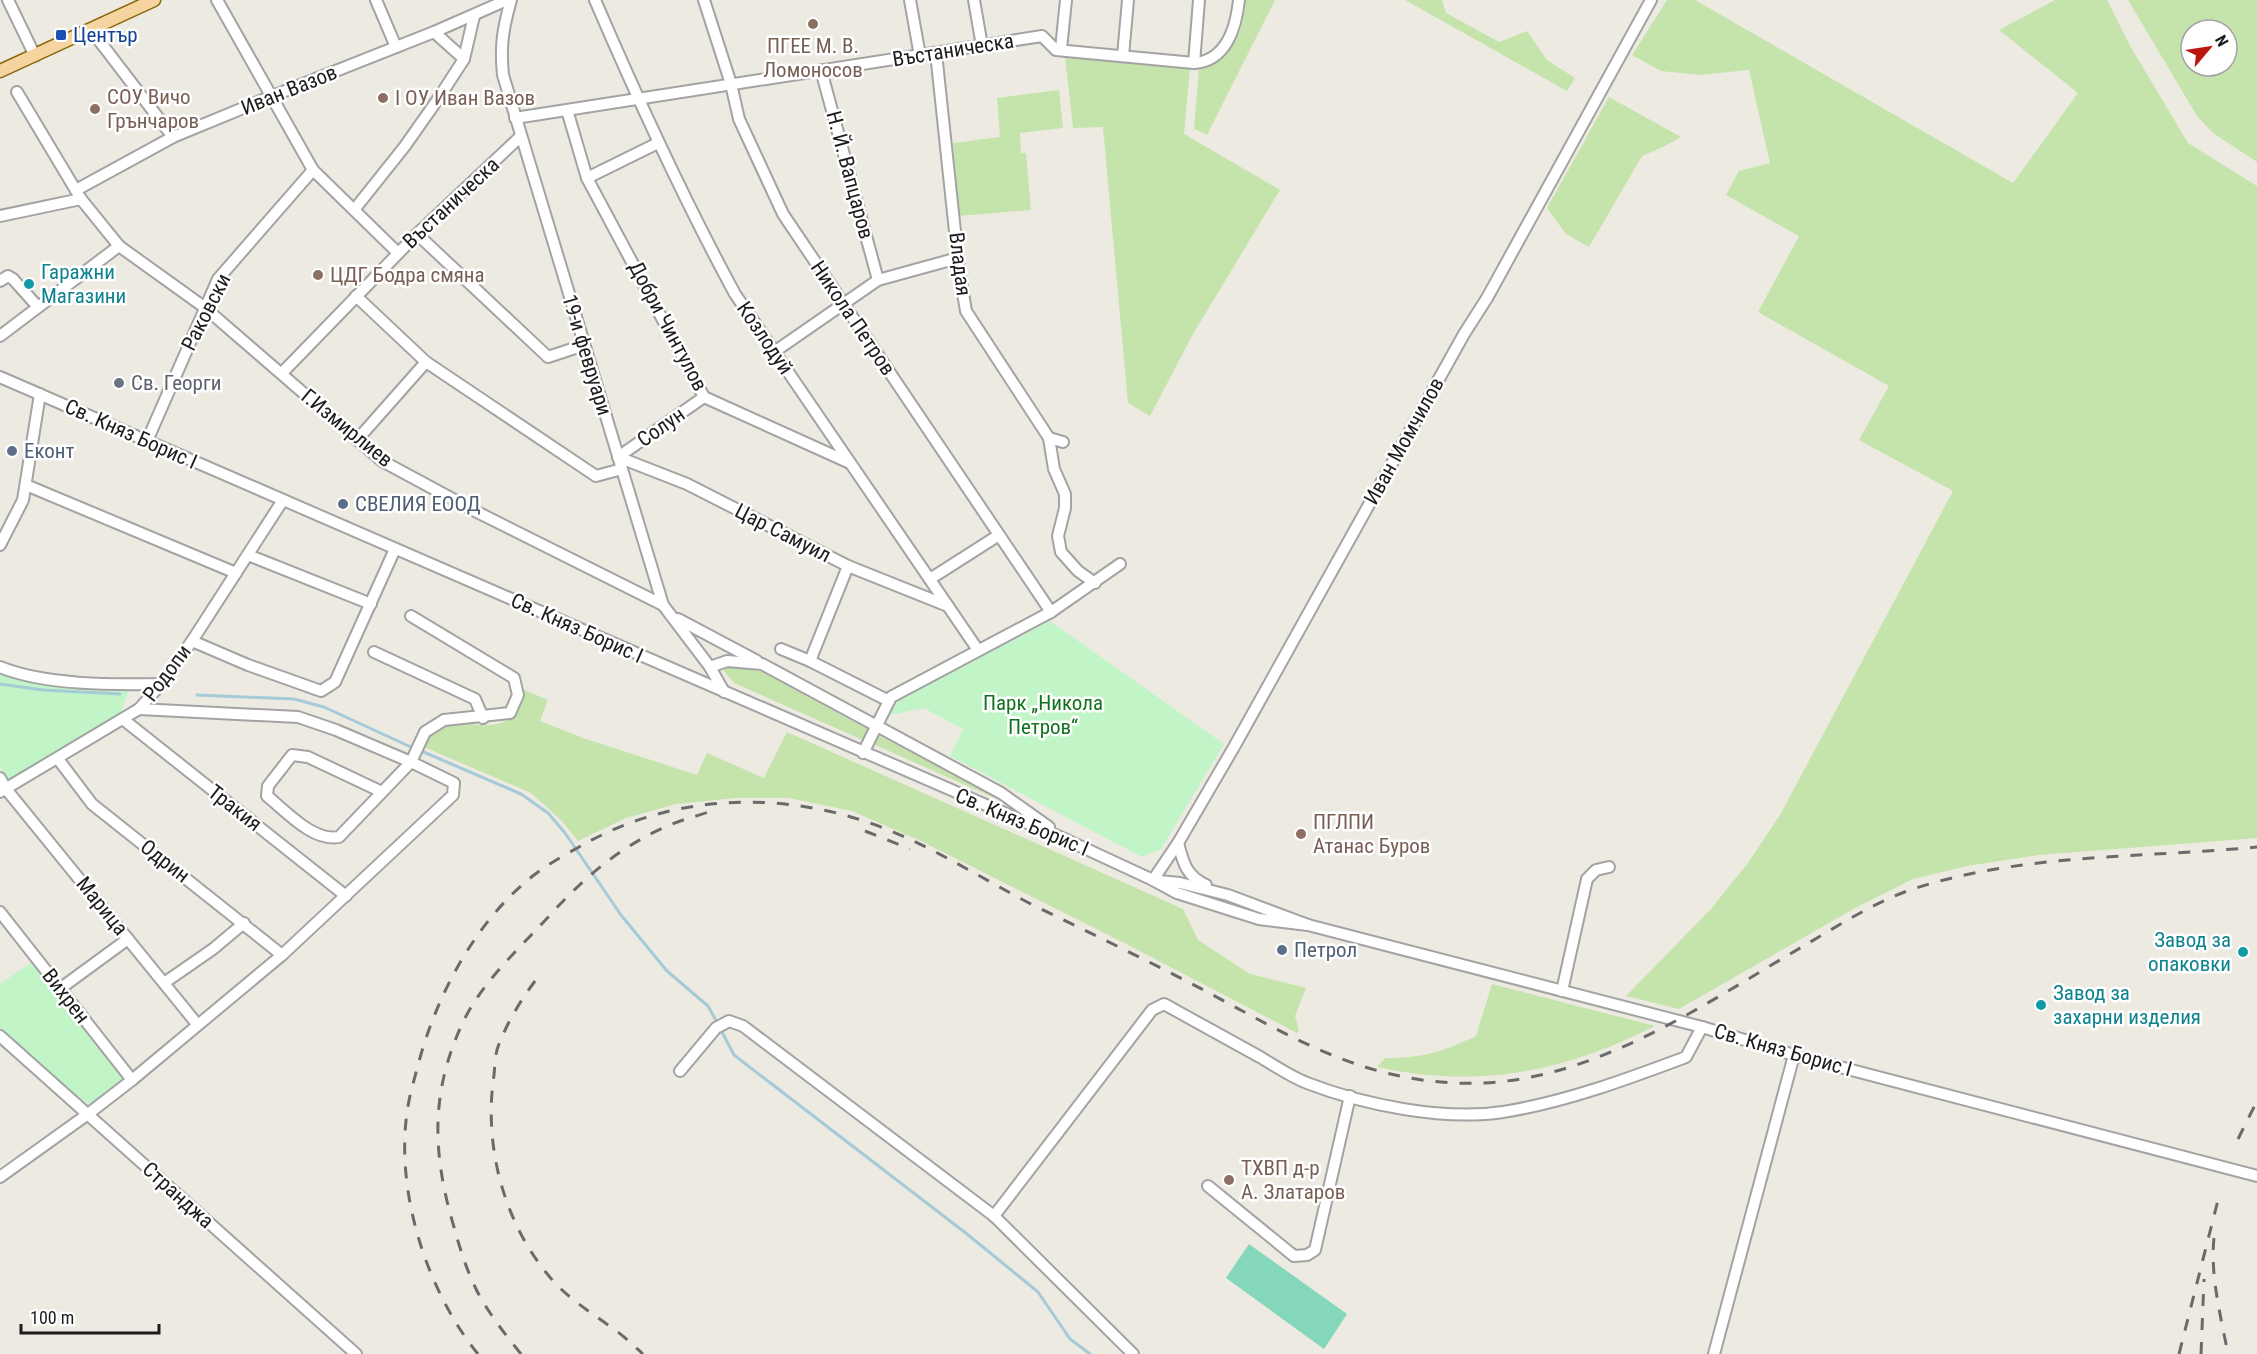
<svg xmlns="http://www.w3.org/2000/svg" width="2257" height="1354" font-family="'Roboto Condensed',sans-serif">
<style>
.grass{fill:#c5e4ab;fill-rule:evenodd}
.park{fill:#c1f5c7}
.pitch{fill:#85d7bb}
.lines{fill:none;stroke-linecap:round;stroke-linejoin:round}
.stream{stroke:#a5cad8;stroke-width:3}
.minor-casing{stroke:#a3a3a3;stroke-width:14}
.major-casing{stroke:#8a650a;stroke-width:15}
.minor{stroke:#fff;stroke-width:10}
.major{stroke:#f5d49f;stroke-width:12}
.rail{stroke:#6a6a6a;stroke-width:3;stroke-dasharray:12 12;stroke-linecap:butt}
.education-dot{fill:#8d6e63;stroke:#fff;stroke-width:2}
.transit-dot{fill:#1a4fb4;stroke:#fff;stroke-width:2}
.culture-dot{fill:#0f9aa8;stroke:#fff;stroke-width:2}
.worship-dot{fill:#6b7280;stroke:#fff;stroke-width:2}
.service-dot{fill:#5c6f8a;stroke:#fff;stroke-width:2}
.labels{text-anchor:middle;stroke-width:5;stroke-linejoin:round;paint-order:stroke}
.transit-label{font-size:21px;fill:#164399;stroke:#fff;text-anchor:start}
.education-label{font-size:21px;fill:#785e54;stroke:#fff;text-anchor:start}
.street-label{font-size:21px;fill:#1c1c1c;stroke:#fff}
.culture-label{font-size:21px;fill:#0d838f;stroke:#fff;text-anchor:start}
.worship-label{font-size:21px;fill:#5b616d;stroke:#fff;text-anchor:start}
.service-label{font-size:21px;fill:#4e5e75;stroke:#fff;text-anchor:start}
.park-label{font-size:21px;fill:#12721e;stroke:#fff}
</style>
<rect width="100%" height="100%" fill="#edeae2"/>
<g class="grass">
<path d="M1246 0H1275L1207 135 1194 129 1199 69C1234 52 1242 38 1246 0Z"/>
<polygon points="1405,0 1442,0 1446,13 1499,42 1527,31 1547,60 1575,78 1567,91"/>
<polygon points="1667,0 1695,0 2013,183 2078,93 1999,30 2055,0 2107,0 2129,44 2188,143 2257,186 2257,838 2039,855 1967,866 1913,879 1855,908 1679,1009 1626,996 1710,910 1748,863 1780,815 1953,491 1859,440 1889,386 1758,312 1799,236 1726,195 1739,171 1770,163 1749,70 1699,75 1661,71 1632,55"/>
<path d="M2128 0H2257V162L2213 133 2197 116ZM2191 30H2227V66H2191Z"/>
<polygon points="1065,57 1190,68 1184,134 1280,190 1193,334 1150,416 1128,403 1103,127 1073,128"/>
<polygon points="1059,90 1063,128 1020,133 1021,153 1026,153 1031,210 959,216 953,143 1000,137 997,98"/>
<polygon points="1609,97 1681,137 1663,147 1642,156 1589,247 1566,234 1547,208"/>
<polygon points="728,667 760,671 871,731 865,741 734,683 723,670"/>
<path d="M522 689 548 700 540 721 583 738 697 775 707 753 764 778 787 732 1183 909 1198 940 1250 974 1306 988 1295 1016 1299 1030 1297 1033 1132 947 921 841 852 811 789 798H736L676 804 626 818 578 841 561 820 531 793 424 747C429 737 440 725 451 723 456 721 465 724 470 724 501 728 519 723 522 689Z"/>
<polygon points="879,736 1000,797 999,800 875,745"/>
<path d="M1492 984 1655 1026C1565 1072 1478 1089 1377 1067L1385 1058C1425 1058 1441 1052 1476 1036Z"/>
</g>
<g class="park">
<polygon points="1050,621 1224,744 1161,849 1142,857 950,756 963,729 924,708 890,715 898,700"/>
<polygon points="0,673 35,683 130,687 121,712 8,780 0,766"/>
<polygon points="32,962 123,1075 124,1081 93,1106 74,1094 0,1032 0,984"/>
</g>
<polygon class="pitch" points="1249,1244 1347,1314 1324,1349 1226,1278"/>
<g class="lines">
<g class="stream">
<polyline points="0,684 43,690 120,694"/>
<polyline points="197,695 294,699 324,707 413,748"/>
<polyline points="419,750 521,794 548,813 565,833 621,915 667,971 708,1006 718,1024"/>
<polyline points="721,1030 734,1055 967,1234 1038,1292 1070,1339 1090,1354"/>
</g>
<defs>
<g id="minor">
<polyline points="8,0 35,56"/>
<polyline points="217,0 313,170 398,253"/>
<polyline points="376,0 396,47"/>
<path d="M511 0C503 28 500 46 503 75L663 605 710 667 724 692"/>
<path d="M595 0C638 100 683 198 735 294L978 650"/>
<polyline points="704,0 731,84 739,119 783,214 1051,612"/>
<polyline points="910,0 920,56"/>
<polyline points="974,0 982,46"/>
<polyline points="91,30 173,137"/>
<polyline points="434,32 464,59"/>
<polyline points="1061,49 1066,0"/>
<polyline points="936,53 959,269 966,311 1049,438 1063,442"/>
<polyline points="1123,56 1128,0"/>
<polyline points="1194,63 1199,0"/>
<polyline points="821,70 878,280"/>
<polyline points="17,92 81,199 119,246 204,307 382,461 473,510 663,605"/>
<polyline points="567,110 587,178 704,397 850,463"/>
<path d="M515 118 1042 36 1056 50 1194 63C1226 61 1236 28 1239 0"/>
<polyline points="587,178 658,143"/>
<polyline points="76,190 173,137 270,97 434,32 507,0"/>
<polyline points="354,210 405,146 438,99 464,59 474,16"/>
<polyline points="0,216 81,199"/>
<polyline points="417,234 548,357 584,345"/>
<polyline points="0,281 8,276 13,279 38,307"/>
<polyline points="356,296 426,362 596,476 622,469"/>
<polyline points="0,336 119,246"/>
<polyline points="774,352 878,280 958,258"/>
<polyline points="282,373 417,234 521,136"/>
<polyline points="0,377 1069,841 1153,880 1177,893 1259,919 1308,925"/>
<polyline points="1049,438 1054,469 1065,494 1065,508 1058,536 1061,552 1078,571 1095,583"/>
<polyline points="357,440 426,362"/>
<polyline points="147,441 218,279 313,170"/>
<polyline points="618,457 687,484 848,566 948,606"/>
<polyline points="618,457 704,397"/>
<polyline points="26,485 236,573"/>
<polyline points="0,545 23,500 40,394"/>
<polyline points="248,555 371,604"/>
<polyline points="930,579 999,535"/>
<polyline points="678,619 757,661"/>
<polyline points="192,641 248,665 321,691 335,682 395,549"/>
<polyline points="781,649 810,661 889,701"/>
<polyline points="374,652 475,699 483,718"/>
<polyline points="810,661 848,566"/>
<path d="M0 667C44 685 112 685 161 684"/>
<polyline points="710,667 727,661 762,664 1001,793 1049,827"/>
<polyline points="124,720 346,896"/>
<polyline points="863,753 891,697 1051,612 1120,564"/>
<polyline points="58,759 92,804 282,955"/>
<polyline points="0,778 6,789 197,1024"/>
<polyline points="0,792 139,709 161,684 192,641 283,500"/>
<path d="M382 792 308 757 292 755 268 786 267 796C286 811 313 842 339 837L411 762 425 732 444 720 510 713 518 695 514 678 411 616"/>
<path d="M1178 843C1183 862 1186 876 1206 885"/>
<polyline points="1153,880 1178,843 1234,747 1464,334 1487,298 1651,0"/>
<polyline points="1159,881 1180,883 1228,895 1308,925 1702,1027 1794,1055 2257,1176"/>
<polyline points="0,912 132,1080"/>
<polyline points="164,983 213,949 244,923"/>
<polyline points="61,988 128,939"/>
<polyline points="1562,991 1587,879 1596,870 1609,867"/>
<polyline points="0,1036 356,1354"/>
<polyline points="680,1071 716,1028 729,1021 743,1026 994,1216 1133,1354"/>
<polyline points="0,1177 88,1114 132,1080 282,955 453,795 454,783 411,762 336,730 298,717 139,709"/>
<polyline points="1208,1186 1294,1256 1307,1255 1315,1250 1350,1096"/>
<path d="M994 1216 1152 1010 1164 1004C1196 1022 1228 1039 1260 1057 1275 1066 1291 1077 1307 1083 1364 1105 1443 1121 1503 1112 1566 1102 1627 1079 1686 1057L1702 1027"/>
<polyline points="1714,1354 1794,1055"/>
</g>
<polyline id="major" points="0,71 154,0"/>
</defs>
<use href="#minor" class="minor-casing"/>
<use href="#major" class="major-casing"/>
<use href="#minor" class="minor"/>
<use href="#major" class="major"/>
<g class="rail">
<polyline points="865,831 910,849"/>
<path d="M535 981C521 1000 508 1021 499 1044 495 1053 495 1065 494 1075 483 1148 505 1228 555 1283 572 1301 592 1313 612 1328 623 1335 633 1345 643 1354"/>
<polyline points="2238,1139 2257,1101"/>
<path d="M2214 1238C2210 1276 2221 1317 2228 1354"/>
<path d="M478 1354C422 1285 388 1171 413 1084 418 1065 423 1045 430 1027 450 972 484 916 529 879 547 864 570 852 590 841 683 791 795 791 891 831 939 851 983 879 1029 903 1090 933 1151 962 1211 994 1293 1038 1360 1079 1456 1083 1586 1089 1700 1006 1807 944 1841 924 1875 902 1913 889 2023 853 2143 858 2257 847"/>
<path d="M521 1354C505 1334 489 1314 477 1291 467 1271 460 1249 454 1227 432 1153 430 1091 464 1020 484 980 520 948 550 915 589 872 633 836 689 818 698 816 706 812 715 811"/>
<polyline points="2179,1354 2218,1200"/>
<polyline points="2201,1354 2204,1279"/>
</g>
</g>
<g class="education-dot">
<circle cx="813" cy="24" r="6"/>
<circle cx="383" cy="98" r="6"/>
<circle cx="95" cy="109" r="6"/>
<circle cx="318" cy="275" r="6"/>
<circle cx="1301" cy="834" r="6"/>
<circle cx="1229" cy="1180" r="6"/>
</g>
<rect class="transit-dot" x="55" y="29" width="12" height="12" rx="3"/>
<g class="culture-dot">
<circle cx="29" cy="284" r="6"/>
<circle cx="2243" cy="952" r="6"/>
<circle cx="2041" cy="1005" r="6"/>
</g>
<circle class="worship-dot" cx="119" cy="383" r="6"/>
<g class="service-dot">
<circle cx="12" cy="451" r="6"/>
<circle cx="343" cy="504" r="6"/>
<circle cx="1282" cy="950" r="6"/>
</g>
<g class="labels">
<g class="transit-label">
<text x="73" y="42">Център</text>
</g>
<g class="education-label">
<text x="813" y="53" text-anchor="middle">ПГЕЕ М. В.<tspan x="813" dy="24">Ломоносов</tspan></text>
<text x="107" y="104">СОУ Вичо<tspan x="107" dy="24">Грънчаров</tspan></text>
<text x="395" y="105">I ОУ Иван Вазов</text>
<text x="330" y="282">ЦДГ Бодра смяна</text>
<text x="1313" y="829">ПГЛПИ<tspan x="1313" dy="24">Атанас Буров</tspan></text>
<text x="1241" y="1175">ТХВП д-р<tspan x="1241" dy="24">А. Златаров</tspan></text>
</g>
<g class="street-label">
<text transform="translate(953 50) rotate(-9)" y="7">Въстаническа</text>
<text transform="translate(289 90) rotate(-22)" y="7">Иван Вазов</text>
<text transform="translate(850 175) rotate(75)" y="7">Н. Й. Вапцаров</text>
<text transform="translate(451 203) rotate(-43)" y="7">Въстаническа</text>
<text transform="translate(960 264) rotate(83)" y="7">Владая</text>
<text transform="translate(206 312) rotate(-63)" y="7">Раковски</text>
<text transform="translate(853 318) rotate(56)" y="7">Никола Петров</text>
<text transform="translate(668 326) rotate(62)" y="7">Добри Чинтулов</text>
<text transform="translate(765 338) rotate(56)" y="7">Козлодуй</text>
<text transform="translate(587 355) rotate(73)" y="7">19-и февруари</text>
<text transform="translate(661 427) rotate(-35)" y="7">Солун</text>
<text transform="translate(347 428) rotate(39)" y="7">Г.Измирлиев</text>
<text transform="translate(131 434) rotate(24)" y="7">Св. Княз Борис I</text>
<text transform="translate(1404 441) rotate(-61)" y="7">Иван Момчилов</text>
<text transform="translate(783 533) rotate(27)" y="7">Цар Самуил</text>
<text transform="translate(577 628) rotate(24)" y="7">Св. Княз Борис I</text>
<text transform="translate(167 673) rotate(-53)" y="7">Родопи</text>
<text transform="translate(235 808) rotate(38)" y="7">Тракия</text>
<text transform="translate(1022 822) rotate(23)" y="7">Св. Княз Борис I</text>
<text transform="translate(165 861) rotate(38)" y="7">Одрин</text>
<text transform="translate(102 906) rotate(51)" y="7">Марица</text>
<text transform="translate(66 996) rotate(52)" y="7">Вихрен</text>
<text transform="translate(1783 1050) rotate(16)" y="7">Св. Княз Борис I</text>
<text transform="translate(178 1195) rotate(42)" y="7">Странджа</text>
</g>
<g class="culture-label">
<text x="41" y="279">Гаражни<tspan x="41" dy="24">Магазини</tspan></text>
<text x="2231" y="947" text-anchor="end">Завод за<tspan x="2231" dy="24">опаковки</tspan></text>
<text x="2053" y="1000">Завод за<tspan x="2053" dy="24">захарни изделия</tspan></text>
</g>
<g class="worship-label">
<text x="131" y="390">Св. Георги</text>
</g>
<g class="service-label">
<text x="24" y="458">Еконт</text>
<text x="355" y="511">СВЕЛИЯ ЕООД</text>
<text x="1294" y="957">Петрол</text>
</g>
<g class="park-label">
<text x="1043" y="710">Парк „Никола<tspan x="1043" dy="24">Петров“</tspan></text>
</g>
</g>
<g transform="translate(2209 48) rotate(61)"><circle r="28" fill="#ffffff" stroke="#a4a4a4" stroke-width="1.5"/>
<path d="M0-4.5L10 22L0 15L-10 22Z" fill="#bb150d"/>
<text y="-9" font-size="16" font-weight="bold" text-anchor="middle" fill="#1c1c1c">N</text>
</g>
<path d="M21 1324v9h138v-9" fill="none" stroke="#1c1c1c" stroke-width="3"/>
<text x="30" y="1324" font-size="18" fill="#1c1c1c" stroke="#ffffff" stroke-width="4.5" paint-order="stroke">100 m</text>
</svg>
